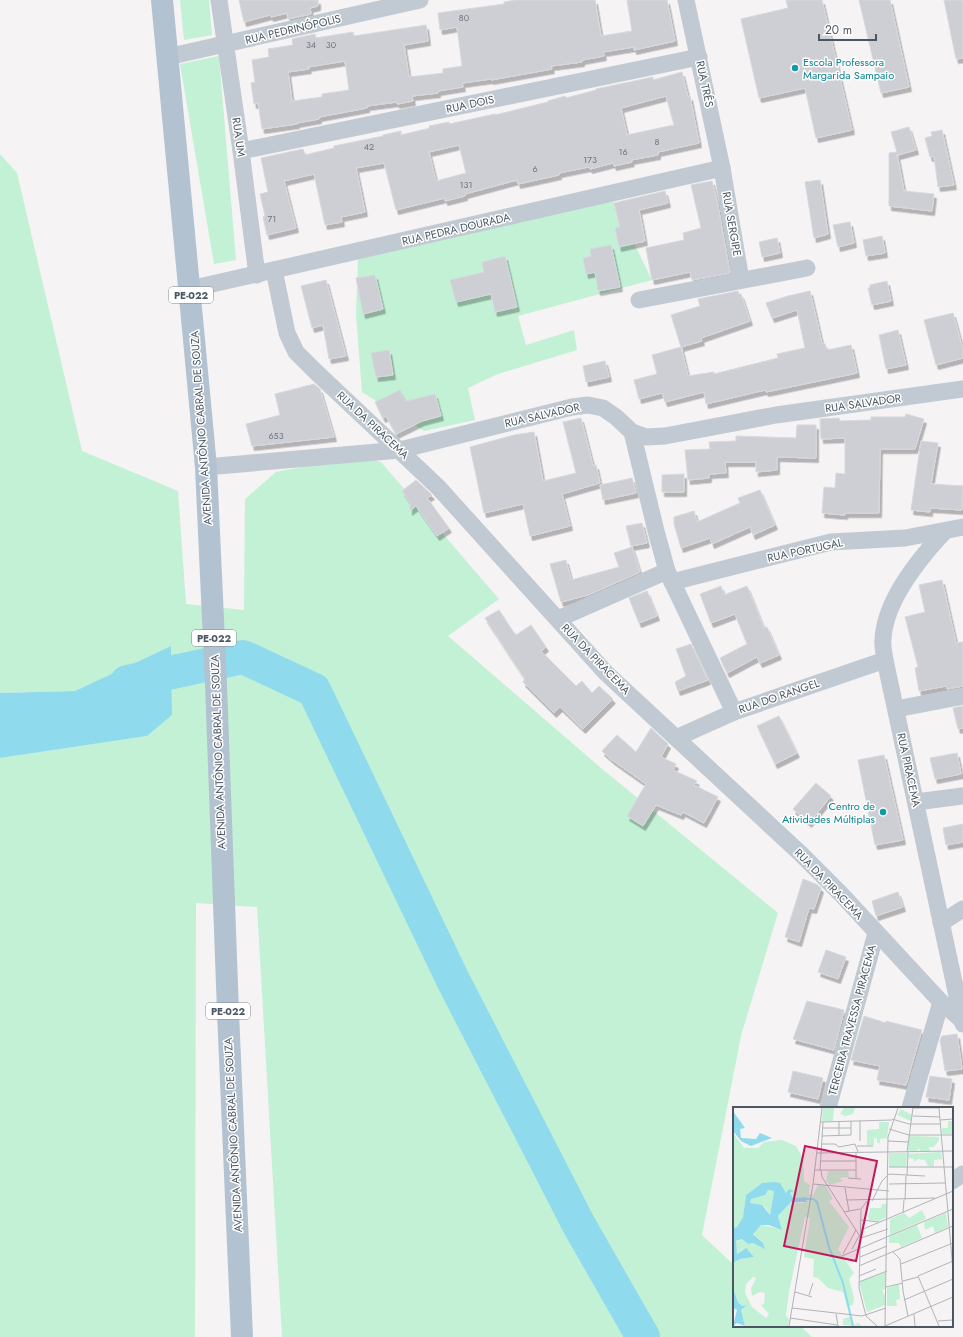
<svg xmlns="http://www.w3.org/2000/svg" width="963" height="1337" font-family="Jost,sans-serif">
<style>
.green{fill:#c3f1d5}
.water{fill:#90daee}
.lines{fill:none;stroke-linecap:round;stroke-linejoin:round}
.river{stroke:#90daee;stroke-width:34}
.building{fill:#cdcfd5;stroke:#d7d9de;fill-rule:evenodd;filter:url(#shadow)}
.street{stroke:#c1cad2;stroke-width:17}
.primary{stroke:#b3c2d1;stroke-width:22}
.culture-dot{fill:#0f9aa8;stroke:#fff;stroke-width:1.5}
.labels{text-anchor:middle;stroke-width:3;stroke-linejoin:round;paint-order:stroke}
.number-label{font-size:9px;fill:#6b747e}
.shield{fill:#fff;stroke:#808990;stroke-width:1}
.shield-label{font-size:10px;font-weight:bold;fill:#4a5661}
.street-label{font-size:11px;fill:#4a5661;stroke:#fff}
.culture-label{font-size:11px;fill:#0d838f;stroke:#fff;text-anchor:start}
.inset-river{fill:none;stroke:#90daee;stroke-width:2}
.inset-road{fill:none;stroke:#b1b4b9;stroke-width:1}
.view{fill:#c2185b;fill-opacity:0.15;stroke:#c2185b;stroke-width:2}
.inset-edge{fill:none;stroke:#4a5661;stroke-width:2}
</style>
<defs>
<filter id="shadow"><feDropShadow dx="2.5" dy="4.5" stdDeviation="0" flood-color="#0004"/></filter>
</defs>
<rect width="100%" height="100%" fill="#f5f3f3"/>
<g class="green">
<polygon points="180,0 209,0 212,35 184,40"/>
<polygon points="219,56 236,260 214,264 180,64"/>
<polygon points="0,154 17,173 82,451 178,491 186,604 244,610 245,499 276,472 337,460 364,458 381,462 499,599 448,636 601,768 778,913 741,1036 702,1235 734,1265 734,1326 800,1326 812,1337 282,1337 257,907 196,903 195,1337 0,1337 0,758 147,736 172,715 171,646 75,691 0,693"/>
<polygon points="613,201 652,280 518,316 526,345 574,330 577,350 498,374 468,388 475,420 424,431 362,392 356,315 358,259"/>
</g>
<polygon class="water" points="171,646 172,715 147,736 0,758 0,693 75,691"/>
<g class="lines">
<polyline class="river" points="127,682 243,657 314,690 453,980 579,1225 643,1337"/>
</g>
<g class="building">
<polygon points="239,0 318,0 318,6 310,8 311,14 288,19 287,13 271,17 270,15 244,22"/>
<path d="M516 0H595L601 36 632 31 627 0H667L675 41 634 50V47L603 52 604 56 582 60V62L551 66 552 69 491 80V79L462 83 463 87 438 91V93L412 96 413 101 397 104V102L367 106V108L319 117V119L297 123V124L262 129 258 103 254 104 251 83 255 82 252 60 269 57 268 49 293 45 292 39 315 34 316 38 353 32 354 36 426 25 428 41 404 45 409 77 443 73V69L462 66 457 27 440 30 438 13 504 4V2ZM345 61 349 90 322 94V97L292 101 288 72 309 69 308 67Z"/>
<polygon points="786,0 822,0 852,130 816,138 805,88 759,98 741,19 788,8"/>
<polygon points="859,0 890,0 909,87 881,93"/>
<polygon points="944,0 963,0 963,58 956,59"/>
<path d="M682 72 688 97 690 96 699 143 658 152V155L631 160 632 162 614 166 613 163 590 169 589 167 559 173V175L518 184 517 180 465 194V196L445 201V198L396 210 384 163 356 168 365 212 341 217 342 222 325 225 314 174 284 181 296 228 267 235 263 217 265 216 260 194 268 192 261 158 303 149 305 155 334 148V146L383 136V135L401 131V135L430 128 429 126 449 122V124L495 114V115L548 102V101L565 96 566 98 596 90V89L653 77V80ZM666 96 674 125 627 135 621 108ZM459 145 466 173 436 181 429 152Z"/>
<polygon points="909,127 916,150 898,155 897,154 904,191 934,194 932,211 889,206 889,153 897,152 891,132"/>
<polygon points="942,130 954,185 938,187 934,156 930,157 925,138 932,136 931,132"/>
<polygon points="820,180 828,234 814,238 805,182"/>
<polygon points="712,181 717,201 730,273 692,280 690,272 652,280 646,248 684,240 683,233 701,228 691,185"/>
<polygon points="665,191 668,203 639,210 645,241 619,247 615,228 620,227 614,203"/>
<polygon points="850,222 854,243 838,247 833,225"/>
<polygon points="882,236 885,253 866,256 863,240"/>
<polygon points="777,238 780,253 762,257 759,242"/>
<polygon points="611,245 620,287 598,291 595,272 586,274 583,258 591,256 590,249"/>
<polygon points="505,256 517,307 495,312 491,294 456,302 450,280 484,272 482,262"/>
<polygon points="375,275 383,309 363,314 356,278"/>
<polygon points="326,280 346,356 329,359 323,325 312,328 301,286"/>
<polygon points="887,281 891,301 872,305 868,288 870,288 870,285"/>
<polygon points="738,291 739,294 741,294 750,321 701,338 702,341 681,347 671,315 700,306 698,299"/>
<polygon points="810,291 822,344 825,344 827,350 851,345 857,373 766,392 765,390 706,404 704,392 665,402 662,393 639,399 634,380 657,374 652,355 681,347 688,376 714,372 714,374 778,358 777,354 805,348 797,310 772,318 766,303 788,296"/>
<polygon points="953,313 963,350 963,358 936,365 924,320"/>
<polygon points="898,330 906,365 886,369 879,335"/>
<polygon points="389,350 393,375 376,377 371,353"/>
<polygon points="605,361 609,377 586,382 583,366"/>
<polygon points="314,384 320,389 334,437 252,446 246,424 280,415 275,394"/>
<polygon points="400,390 406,401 435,394 441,416 422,421 396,434 386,416 383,418 375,402"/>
<polygon points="906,414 924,419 915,449 880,449 879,513 845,513 845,515 822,513 824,487 835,488 836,473 845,474 845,438 821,439 820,419 839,418 840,421 871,420 871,417 905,417"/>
<polygon points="581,418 593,466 596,465 600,483 562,494 570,526 530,536 523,504 484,513 470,447 514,435 534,432 543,481 576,473 563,422"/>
<polygon points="797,425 816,425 816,458 777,457 777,470 756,472 756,462 725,462 726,473 709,474 709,478 688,480 685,450 710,449 709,442 736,441 736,436 796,438"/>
<polygon points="921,441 938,443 931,484 963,486 962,510 930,508 930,512 911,510"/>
<polygon points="684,474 684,492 662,492 662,475"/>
<polygon points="632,478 636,493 603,500 600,485"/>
<polygon points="416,480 432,495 427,498 449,528 437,536 416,506 410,511 410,503 402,491"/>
<polygon points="760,490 775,525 753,535 750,527 712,544 710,538 681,548 674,524 674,517 694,511 697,522 740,503 738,498"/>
<polygon points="642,523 647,543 631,546 626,526"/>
<polygon points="632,547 640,572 588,595 561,602 550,564 566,560 571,580 619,567 614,553"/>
<polygon points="942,580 956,643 963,642 963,686 947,689 946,686 919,691 915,668 918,667 905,617 925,612 919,585"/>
<polygon points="721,586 724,595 747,586 764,628 767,627 779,655 760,663 757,657 727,673 720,658 747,644 735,614 711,623 700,594"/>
<polygon points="647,591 657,616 639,623 629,598"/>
<polygon points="499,610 514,633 515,633 516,635 531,625 546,647 541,651 576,686 582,681 592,693 599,686 613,699 583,729 560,707 554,713 523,682 525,679 485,618"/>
<polygon points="691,644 708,680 678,691 675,682 686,676 676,649"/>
<polygon points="963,706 963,728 958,729 953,708"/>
<polygon points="779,716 797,753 775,764 757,726"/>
<polygon points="651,728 668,744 661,757 676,764 673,770 697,781 694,785 718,797 704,823 683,812 681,815 656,805 643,826 627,816 646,784 612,760 602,751 617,735 636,752"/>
<polygon points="957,753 961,774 935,779 930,758"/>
<polygon points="884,755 903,840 875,845 858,760"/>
<polygon points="816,783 831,796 809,823 793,809"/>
<polygon points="963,824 963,842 946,845 943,828"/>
<polygon points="803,879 816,884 821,888 814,909 809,908 799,942 785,937"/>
<polygon points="898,892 903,907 876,916 872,901"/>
<polygon points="826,950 846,957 838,979 818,972"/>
<polygon points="807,1001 844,1010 834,1050 793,1039"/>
<polygon points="864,1016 886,1023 886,1021 922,1030 906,1085 877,1080 880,1066 851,1060"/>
<polygon points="957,1034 962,1069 945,1071 940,1040 942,1036"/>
<polygon points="793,1071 823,1078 818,1099 788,1092"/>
<polygon points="930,1076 952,1079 949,1100 926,1097"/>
</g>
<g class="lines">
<g class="street">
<polyline points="219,0 241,151 257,275"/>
<polyline points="686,0 722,168 741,280"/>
<polyline points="167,57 420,0"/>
<polyline points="241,151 699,57"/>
<polyline points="274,270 287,333 296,352 315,371 438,487 606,673 801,854 841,894 941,1002 963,1021"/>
<polyline points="190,289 722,168"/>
<polyline points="639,300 807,268"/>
<polyline points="632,432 656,531 667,571 734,712"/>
<polyline points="206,467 400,450 572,407 588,405 603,408 616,417 632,432 646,437 665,436 776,415 963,389"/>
<path d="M944 532C919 559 885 600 883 639 882 646 884 653 885 660L963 1024"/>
<polyline points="672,582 831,542 905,538 963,527"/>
<polyline points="558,619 667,571"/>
<polyline points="896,709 963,696"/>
<polyline points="676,738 734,712 885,660"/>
<polyline points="916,802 963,796"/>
<polyline points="941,923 963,909"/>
<polyline points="828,1108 876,933"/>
<polyline points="910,1108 941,1002"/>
<polyline points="952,1181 963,1174"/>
</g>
<polyline class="primary" points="162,0 206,467 216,684 228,1012 242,1337"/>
</g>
<g class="culture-dot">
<circle cx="795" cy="68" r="4"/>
<circle cx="883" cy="812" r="4"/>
</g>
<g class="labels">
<g class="number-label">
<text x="464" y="21">80</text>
<text x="311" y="48">34</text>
<text x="331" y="48">30</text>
<text x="657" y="145">8</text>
<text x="369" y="150">42</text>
<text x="623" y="155">16</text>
<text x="590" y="163">173</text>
<text x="535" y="172">6</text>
<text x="466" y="188">131</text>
<text x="272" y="222">71</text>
<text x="276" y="439">653</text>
</g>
<g class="shield">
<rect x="169" y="287" width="44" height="16" rx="3"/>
<rect x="192" y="630" width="44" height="16" rx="3"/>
<rect x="206" y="1003" width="44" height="16" rx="3"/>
</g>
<g class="shield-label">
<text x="191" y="299">PE-022</text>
<text x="214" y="642">PE-022</text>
<text x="228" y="1015">PE-022</text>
</g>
<g class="street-label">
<text transform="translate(293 29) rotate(-13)" y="4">RUA PEDRINÓPOLIS</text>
<text transform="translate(705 84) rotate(78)" y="4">RUA TRÊS</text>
<text transform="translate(470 104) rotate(-12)" y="4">RUA DOIS</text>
<text transform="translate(239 137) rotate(82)" y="4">RUA UM</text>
<text transform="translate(732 224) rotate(80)" y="4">RUA SERGIPE</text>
<text transform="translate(456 229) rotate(-13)" y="4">RUA PEDRA DOURADA</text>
<text transform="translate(863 403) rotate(-8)" y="4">RUA SALVADOR</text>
<text transform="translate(542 415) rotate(-13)" y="4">RUA SALVADOR</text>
<text transform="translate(373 425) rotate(43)" y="4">RUA DA PIRACEMA</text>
<text transform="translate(201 428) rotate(-94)" y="4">AVENIDA ANTÔNIO CABRAL DE SOUZA</text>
<text transform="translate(805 550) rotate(-12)" y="4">RUA PORTUGAL</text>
<text transform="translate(596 659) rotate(46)" y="4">RUA DA PIRACEMA</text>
<text transform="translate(779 696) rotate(-19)" y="4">RUA DO RANGEL</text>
<text transform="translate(218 752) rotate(-92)" y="4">AVENIDA ANTÔNIO CABRAL DE SOUZA</text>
<text transform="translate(909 770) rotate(78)" y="4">RUA PIRACEMA</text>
<text transform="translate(829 884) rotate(46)" y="4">RUA DA PIRACEMA</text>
<text transform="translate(852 1020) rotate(-75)" y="4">TERCEIRA TRAVESSA PIRACEMA</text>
<text transform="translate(233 1135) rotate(-93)" y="4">AVENIDA ANTÔNIO CABRAL DE SOUZA</text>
</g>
<g class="culture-label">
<text x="803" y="66">Escola Professora<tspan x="803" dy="13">Margarida Sampaio</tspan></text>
<text x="875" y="810" text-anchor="end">Centro de<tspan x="875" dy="13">Atividades Múltiplas</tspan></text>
</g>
</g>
<g transform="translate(733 1107)">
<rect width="220" height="220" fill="#f5f3f3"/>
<path d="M90 1H101L100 14H89ZM111 1H122L120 7 112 9 107 7ZM168 2 179 8 178 14 164 8ZM215 14H220V27H209V21H215ZM146 15H156L154 31 147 32V36H144V32L141 31V38H134V23L146 22ZM0 26 11 41H25L31 35 49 33 63 39 70 52 71 74 77 78 76 87 80 88 85 78 93 79 100 92 96 94 116 120 105 142 121 166 116 172 121 191 120 198 115 199 116 202 117 210 122 218 125 216 129 219 110 218V212L117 210 110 185 95 181 85 171 80 170 81 152 71 150 77 111 72 110 56 185 53 208 56 213 55 219H12L8 203 14 198 9 199 5 195 0 185V156L7 152 21 150 10 142 4 147 1 136 9 132 15 137 20 136 31 141 30 136 20 126 28 118 49 122 45 109 58 95 71 96 74 90 60 91 57 87 60 84 53 86 49 81 29 76 13 88 10 110 4 120 0 121ZM20 170 23 171 18 181 19 189 27 185 32 186 31 197 28 198 36 207 33 211 19 200 12 186 13 177ZM176 29 206 30V33L201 40H196L197 44H187L186 41 184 44H174ZM208 45 209 52 201 53V60L195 59 192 53 185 52 181 55V52L176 51 175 47ZM156 46H174L173 60H156ZM95 64H115L116 70 106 71 110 74 97 78 93 74ZM35 83 41 84 37 108 32 100 17 96 18 92ZM149 97H154V110L146 114 135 113 137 101H148ZM189 103 193 112 157 128V112L171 106 176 111ZM213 106 215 120 202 126 200 119 192 123 191 115ZM184 118 189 131 168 140 166 136H156V130ZM153 165 152 182 149 183 152 189V198L134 205 126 175ZM166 177 167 192 163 193 164 199H154V181Z" fill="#c3f1d5" fill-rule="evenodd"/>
<path d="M0 4 12 21 7 22 8 31 23 32 27 26 39 31 18 39 8 34 0 24ZM42 75 47 76 53 86 56 82 61 84 57 86 60 91 74 90 73 95H58L45 109 49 123 36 118H28L20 127 30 136 32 142 20 136 15 137 9 132 3 134 4 147 13 141 21 150 7 152 0 156V121L4 120 10 110 13 88 29 76ZM35 83 41 84 37 108 29 98 17 96 18 92 32 88ZM0 182 5 195 9 199 14 198 8 203 12 219 4 216 0 219 4 203 0 201Z" fill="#90daee" fill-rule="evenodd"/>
<path class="inset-river" d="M72 92H80L84 95 96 140 110 176 120 219"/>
<path class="inset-road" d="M165 1 155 30 152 219 220 190M180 1H206M206 1 220 164M180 9 207 10M159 12 176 17H207M207 13 220 12M127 14V34M88 15 159 13M106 15V28M90 21H118M156 22 176 28H220M89 29 118 28V14M155 34 175 35M89 37H102L106 40 122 37 125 45M124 39H140M174 45 180 1M84 46 220 44M88 54H123M156 60H220M82 63H123M87 63 90 15M88 63 89 70 128 131 155 122M174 69 175 45M115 71 128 72M123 72V45M80 77 156 84M156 77 212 76M112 81 116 104M113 93 202 91M172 93 173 69M134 94 128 102 126 181 133 209 144 219M139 94 149 74 156 67 192 69M111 105 127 102M170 106 171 93M128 113 146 115M128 123 220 84M119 142 126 129M160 145 167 152 170 184 175 209M110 147 123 123M109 149 220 102M127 150 154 139M168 157 220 136M126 159 220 119M126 169 143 162M170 174 185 170M126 175 154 164M153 180 170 176M62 185 79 190M76 188 80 176M171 193 220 172M59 201 129 209 153 201M103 207 105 219M181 207 182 219M57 211 104 218M205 214 220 213M56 219 80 77 89 1M206 219 185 169 220 154"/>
<path class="view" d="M72 39 144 54 123 154 51 139Z"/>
<rect width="220" height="220" class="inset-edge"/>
</g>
<path d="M819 34v6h57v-6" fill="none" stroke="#4a5661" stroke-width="2"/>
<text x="825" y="34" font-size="12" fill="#4a5661" stroke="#ffffff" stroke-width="3" paint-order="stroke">20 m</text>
</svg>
